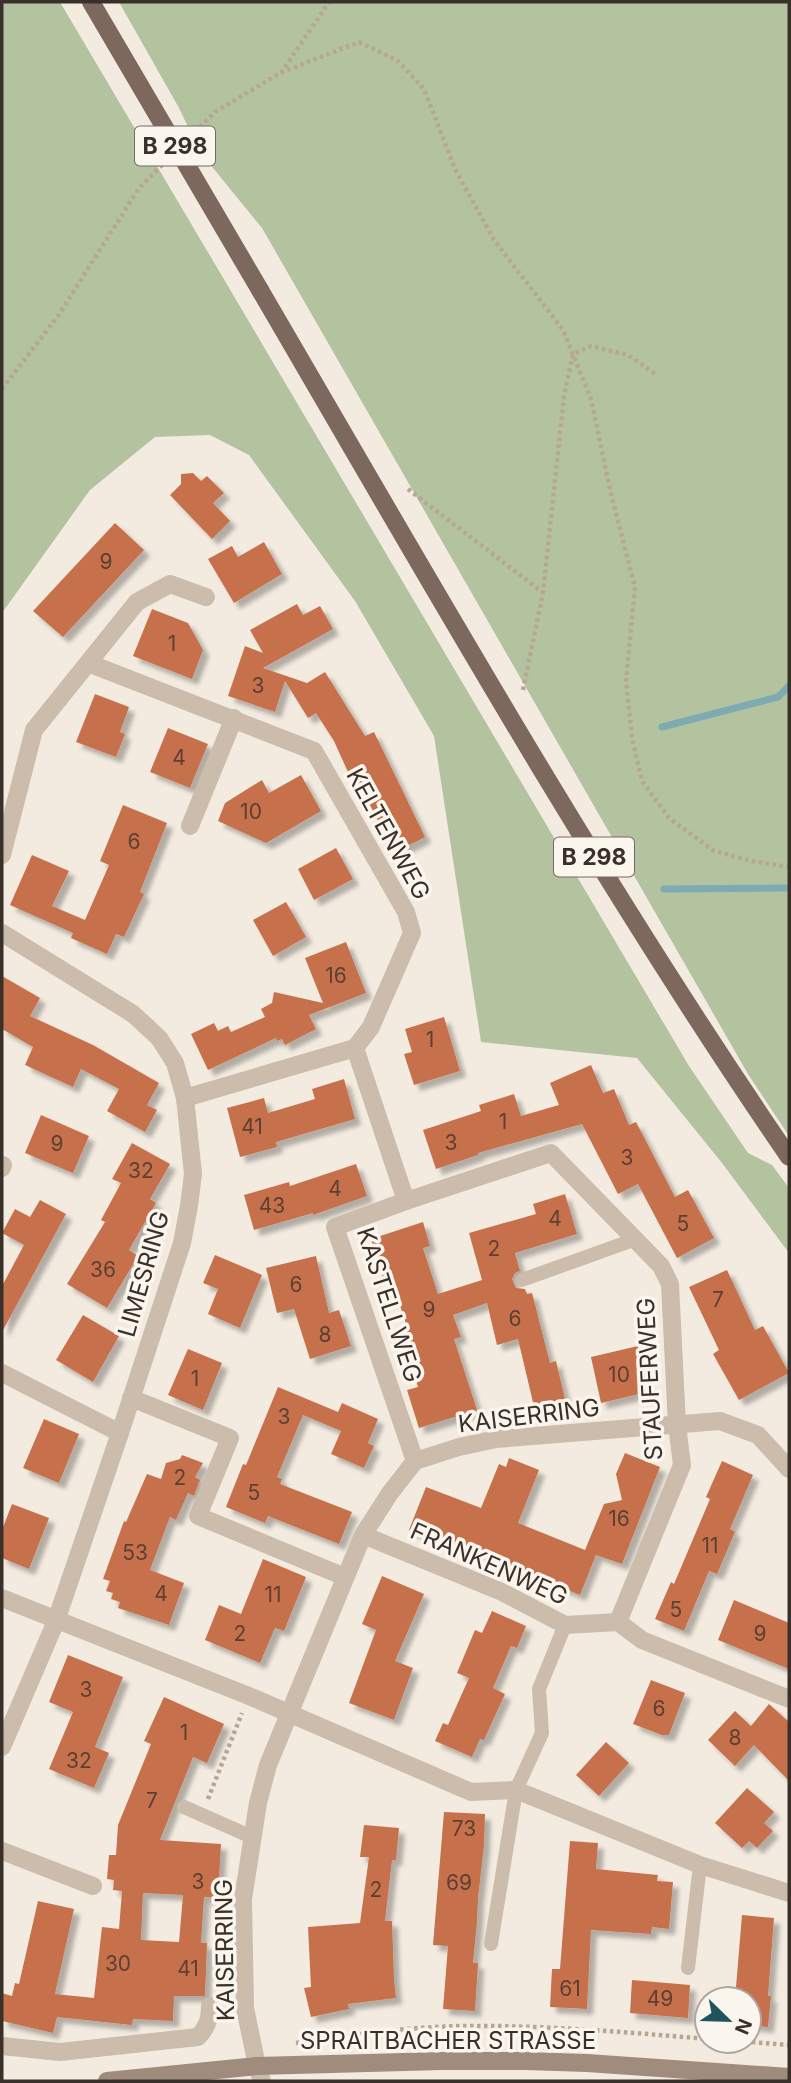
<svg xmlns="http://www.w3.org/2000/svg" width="791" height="2083" font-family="Inter,sans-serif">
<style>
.green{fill:#b4c39f}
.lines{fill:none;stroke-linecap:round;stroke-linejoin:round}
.stream{stroke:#7eabb1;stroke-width:7}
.building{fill:#c6714b;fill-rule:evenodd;filter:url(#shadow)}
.path{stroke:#b8a695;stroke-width:4.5;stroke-dasharray:3.5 3.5;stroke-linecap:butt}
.lane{stroke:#ccbcab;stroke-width:14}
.street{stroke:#ccbcab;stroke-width:18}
.secondary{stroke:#a08c7c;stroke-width:18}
.primary{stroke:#7c685c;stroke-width:18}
.primary-bridge{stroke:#7c685c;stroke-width:18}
.labels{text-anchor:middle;stroke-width:7;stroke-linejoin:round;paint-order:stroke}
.number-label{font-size:21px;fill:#5d4032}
.shield{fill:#faf5ed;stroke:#746b64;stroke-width:2}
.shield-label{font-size:23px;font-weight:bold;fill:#3a302a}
.street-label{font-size:24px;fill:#3a302a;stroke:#faf5ed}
</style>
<defs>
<filter id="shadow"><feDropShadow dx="6" dy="6" stdDeviation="2" flood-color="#0004"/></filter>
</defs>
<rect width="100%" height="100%" fill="#f3ebe0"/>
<g class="green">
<polygon points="2,2 60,2 689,1066 748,1153 772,1165 789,1188 789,1253 722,1163 637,1058 481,1042 434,736 355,601 249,455 210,435 155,437 90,490 2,613"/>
<polygon points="119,2 789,2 789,1136 748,1074 262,228 200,152 179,108"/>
</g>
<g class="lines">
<g class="stream">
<polyline points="662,727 778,697 789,686"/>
<polyline points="664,889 789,888"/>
</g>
</g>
<g class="building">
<polygon points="193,473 201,481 207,476 224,493 213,503 230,521 212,539 170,495 181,484 181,474"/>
<polygon points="115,523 144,550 63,637 33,611"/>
<polygon points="264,542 282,574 234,603 208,559 232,546 238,557"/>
<polygon points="297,604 303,615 320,606 333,629 263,668 307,683 325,672 365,736 374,732 425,837 394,853 362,789 357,792 334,741 316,713 308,718 285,681 275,712 228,696 245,646 263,653 250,630"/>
<polygon points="152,609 188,623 203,650 192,679 133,656"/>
<polygon points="95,694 129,707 120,732 125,734 116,757 76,742"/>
<polygon points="168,728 208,744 190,788 150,772"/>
<polygon points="301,775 321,811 266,843 218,821 225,803 262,780 269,793"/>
<polygon points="123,805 167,823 140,892 144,894 124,937 116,934 107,954 71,938 73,933 10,905 32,855 69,871 52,906 85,920 109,865 100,861"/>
<polygon points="336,848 353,879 314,900 298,869"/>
<polygon points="286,902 306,937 273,956 253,920"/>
<polygon points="346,942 366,993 309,1015 316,1029 285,1045 282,1039 277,1041 276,1038 208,1070 191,1034 214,1023 218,1031 228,1026 231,1032 265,1017 261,1009 272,1003 274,992 323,1003 305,958"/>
<polygon points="2,976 40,998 30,1016 93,1045 159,1083 147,1105 157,1110 145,1132 107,1111 119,1089 81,1069 73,1087 25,1065 33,1047 2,1029"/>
<polygon points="444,1017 460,1071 414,1085 404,1054 412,1052 405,1029"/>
<polygon points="591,1065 603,1093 614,1089 629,1125 636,1122 675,1197 688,1190 714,1238 677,1258 638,1184 618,1194 582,1124 478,1153 478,1155 436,1169 423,1130 481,1111 479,1105 514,1094 521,1116 559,1105 550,1083"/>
<polygon points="344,1079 355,1119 276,1142 277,1147 240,1157 227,1108 264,1098 268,1113 315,1099 312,1089"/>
<polygon points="41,1115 89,1136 73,1173 25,1153"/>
<polygon points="132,1143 170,1164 150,1199 156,1203 129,1250 138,1256 107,1308 67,1284 105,1222 101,1220 121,1183 112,1179"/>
<polygon points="356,1164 367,1196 313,1215 313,1213 254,1230 244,1195 289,1182 290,1186"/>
<polygon points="565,1194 577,1234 515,1253 520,1271 515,1273 512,1279 516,1288 525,1289 527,1294 532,1293 550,1363 556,1361 567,1408 536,1415 518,1339 497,1345 487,1303 453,1315 461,1337 454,1339 477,1410 419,1428 407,1390 418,1387 401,1332 408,1330 392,1281 385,1284 371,1239 423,1222 430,1246 423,1248 438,1294 482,1280 469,1233 536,1214 533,1204"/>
<polygon points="40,1200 66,1214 2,1332 2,1286 24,1245 2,1233 15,1209 30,1217"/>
<polygon points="215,1255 262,1275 240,1328 208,1314 218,1289 203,1283"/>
<polygon points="316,1256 329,1313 339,1310 351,1346 310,1359 294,1309 277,1313 266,1268"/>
<polygon points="727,1270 755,1330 763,1326 789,1373 739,1400 713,1354 719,1350 689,1287"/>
<polygon points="83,1315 119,1336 93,1382 56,1360"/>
<polygon points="638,1346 647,1392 601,1403 591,1357"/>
<polygon points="188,1349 222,1363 203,1410 168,1395"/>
<polygon points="278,1387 338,1412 342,1403 378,1419 368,1443 374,1446 364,1468 331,1454 341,1431 303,1415 277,1477 282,1479 280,1484 352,1512 339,1544 268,1516 265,1523 226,1507 243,1464 246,1465"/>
<polygon points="44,1419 79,1434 59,1483 23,1468"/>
<polygon points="625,1453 660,1467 622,1564 596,1555 580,1595 447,1540 445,1545 409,1530 426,1487 481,1508 499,1464 506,1467 509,1458 539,1470 518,1523 585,1550 604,1504 622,1500 616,1474"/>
<polygon points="182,1455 203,1463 195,1477 200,1480 194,1496 188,1493 176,1520 170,1517 150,1570 184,1583 169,1625 118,1608 120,1602 111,1599 113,1593 106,1591 110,1581 103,1579 124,1521 126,1522 147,1474 161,1479 166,1463 180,1459"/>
<polygon points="722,1461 753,1475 730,1529 735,1532 717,1574 709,1571 684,1631 655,1619 671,1582 674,1584 710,1499 706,1497"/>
<polygon points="12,1504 49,1518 29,1569 2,1558 2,1530"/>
<polygon points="263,1559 306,1577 284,1631 275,1628 260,1663 205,1640 219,1605 241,1614"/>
<polygon points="382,1576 424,1594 395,1661 413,1668 394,1720 349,1703 376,1630 362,1624"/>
<polygon points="734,1600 789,1623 789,1669 718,1640"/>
<polygon points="492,1611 526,1626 517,1648 511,1646 493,1688 505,1694 484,1740 480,1739 472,1757 435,1741 443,1723 448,1725 469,1678 457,1673 475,1630 482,1633"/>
<polygon points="68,1655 123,1677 95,1747 109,1753 94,1788 49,1769 73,1712 49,1702"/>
<polygon points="651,1680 685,1693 669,1735 662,1735 633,1724"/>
<path d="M164 1697 224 1724 207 1763 193 1757 160 1840 221 1844 218 1898 204 1897 201 1943H207L205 1996H174L173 2021 133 2019 132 2025 57 2017 53 2033 2 2021V1993L12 1996 15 1983 19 1984 38 1901 74 1909 55 1994 94 1998 102 1927 119 1929 122 1891 113 1890 114 1880 107 1879 109 1855H116L118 1825 151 1744 144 1741ZM143 1893 183 1895 179 1942 141 1940Z"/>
<polygon points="769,1704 789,1722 789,1781 754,1745 735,1766 708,1740 735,1711 751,1726"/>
<polygon points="606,1742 629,1763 599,1796 576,1775"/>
<polygon points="747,1788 774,1812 764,1823 773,1831 757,1848 749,1841 742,1848 715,1823"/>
<polygon points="444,1812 485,1814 484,1846 478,1898 477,1922 473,1963 478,1963 475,2011 443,2009 448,1946 433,1945"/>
<polygon points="364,1825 399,1828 396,1860 392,1860 385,1921 392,1921 394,1979 396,1998 348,2004 349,2009 311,2017 304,1988 311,1987 308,1927 360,1923 369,1857 360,1857"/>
<polygon points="570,1841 598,1843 596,1869 658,1875 657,1881 673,1882 669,1929 652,1927 651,1934 591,1930 587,2009 550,2007 552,1969 560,1969"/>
<polygon points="742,1915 774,1918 768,1996 771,1996 768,2027 749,2025 749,1999 735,1999"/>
<polygon points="632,1980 690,1985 688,2018 630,2013"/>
</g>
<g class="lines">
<g class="path">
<polyline points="281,73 329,2"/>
<polyline points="190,137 215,112 280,73 359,42 397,60 424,89 455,169 494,240 563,330 591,399 611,494 635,587 626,680 632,738 642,781 669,818 714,851 752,861 789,867"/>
<polyline points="2,389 58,316 139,188 164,163"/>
<polyline points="408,489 542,592"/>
<polyline points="523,690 543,593 564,396 573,354 591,346 628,355 657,375"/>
<polyline points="208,1799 242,1713"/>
<polyline points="738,2041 789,2045"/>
<path d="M296 2043C351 2035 406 2027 461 2026 543 2025 625 2032 707 2039"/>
</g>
<g class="lane">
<polyline points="522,1280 636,1239"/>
<polyline points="184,1807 252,1837"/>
<polyline points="491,1944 516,1790 542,1733 539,1689 565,1625"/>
<polyline points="688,1968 700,1865"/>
</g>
<g class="street">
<polyline points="88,663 314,751 406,912 412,933 371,1027 355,1048 185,1098"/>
<polyline points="190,826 234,718"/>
<polyline points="2,855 34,730 137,602 170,584 206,597"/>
<polyline points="2,933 133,1014 159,1038 175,1063 185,1098 193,1174 189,1206 182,1243 120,1433 56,1621 2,1747"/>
<polyline points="355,1048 406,1201"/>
<polyline points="2,1168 3,1165"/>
<polyline points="2,1373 120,1433"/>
<polyline points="131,1398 230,1438 198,1516 345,1577"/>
<polyline points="415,1461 335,1227 406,1201 551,1153 661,1266 670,1284 677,1425 682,1465 618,1622"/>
<polyline points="363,1535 502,1592 565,1625 618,1622 642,1640 789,1699"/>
<polyline points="2,1598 249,1696 471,1792 516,1790 700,1865 789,1893"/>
<polyline points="2,1851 93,1886"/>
<path d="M2 2046 60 2052 198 2037C207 2028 210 2019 210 2006"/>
<polyline points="262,2081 257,2066 245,2008 243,1899 258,1803 268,1765 363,1535 390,1493 415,1461 459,1447 496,1439 720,1421 758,1435 789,1469"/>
</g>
<polyline class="secondary" points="107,2081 257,2066 442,2061 525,2061 587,2063 789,2077"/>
<path class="primary" d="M260 290C431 583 597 877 789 1157"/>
<polyline class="primary-bridge" points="91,2 260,290"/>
</g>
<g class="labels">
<g class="number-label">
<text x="106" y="569">9</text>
<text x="172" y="651">1</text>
<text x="258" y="693">3</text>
<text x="179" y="765">4</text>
<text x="251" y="819">10</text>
<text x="134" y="849">6</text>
<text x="336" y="983">16</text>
<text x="430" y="1047">1</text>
<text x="503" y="1129">1</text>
<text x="252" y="1134">41</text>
<text x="451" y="1150">3</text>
<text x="57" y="1151">9</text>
<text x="627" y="1165">3</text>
<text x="141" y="1178">32</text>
<text x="335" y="1196">4</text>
<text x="272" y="1213">43</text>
<text x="555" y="1226">4</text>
<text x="683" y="1231">5</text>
<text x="494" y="1256">2</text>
<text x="103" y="1277">36</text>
<text x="296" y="1292">6</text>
<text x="718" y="1307">7</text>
<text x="429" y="1317">9</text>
<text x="515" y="1326">6</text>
<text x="325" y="1342">8</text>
<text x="619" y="1382">10</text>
<text x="195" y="1386">1</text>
<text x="284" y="1424">3</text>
<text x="180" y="1485">2</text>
<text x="254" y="1500">5</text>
<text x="619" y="1526">16</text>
<text x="710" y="1553">11</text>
<text x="135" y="1560">53</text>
<text x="161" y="1601">4</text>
<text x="273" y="1602">11</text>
<text x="676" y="1617">5</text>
<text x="240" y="1641">2</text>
<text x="760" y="1641">9</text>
<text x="86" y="1697">3</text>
<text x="659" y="1716">6</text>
<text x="184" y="1740">1</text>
<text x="735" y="1745">8</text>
<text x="79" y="1768">32</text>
<text x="152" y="1808">7</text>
<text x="464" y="1836">73</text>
<text x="198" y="1889">3</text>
<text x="459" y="1890">69</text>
<text x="376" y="1897">2</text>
<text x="118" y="1971">30</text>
<text x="188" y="1976">41</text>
<text x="570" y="1996">61</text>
<text x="660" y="2006">49</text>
</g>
<g class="shield">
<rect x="135" y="126.5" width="80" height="39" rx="5"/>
<rect x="554" y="837.5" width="80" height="39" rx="5"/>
</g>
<g class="shield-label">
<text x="175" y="154">B 298</text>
<text x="594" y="865">B 298</text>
</g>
<g class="street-label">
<text transform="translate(388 834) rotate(61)" y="8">KELTENWEG</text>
<text transform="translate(144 1274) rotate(-74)" y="8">LIMESRING</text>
<text transform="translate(389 1305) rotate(72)" y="8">KASTELLWEG</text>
<text transform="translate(650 1379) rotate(-93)" y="8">STAUFERWEG</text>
<text transform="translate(529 1416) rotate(-7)" y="8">KAISERRING</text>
<text transform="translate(489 1564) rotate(24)" y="8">FRANKENWEG</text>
<text transform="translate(225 1950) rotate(-91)" y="8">KAISERRING</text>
<text x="448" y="2049">SPRAITBACHER STRASSE</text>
</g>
</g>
<rect width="791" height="2083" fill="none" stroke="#3a302a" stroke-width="7"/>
<g transform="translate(728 2020) rotate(113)"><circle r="33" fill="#faf5ed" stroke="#ada69f" stroke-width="2"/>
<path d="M0-5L12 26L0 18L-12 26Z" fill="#1f545c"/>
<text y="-10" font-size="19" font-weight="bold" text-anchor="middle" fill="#3a302a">N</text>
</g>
</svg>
